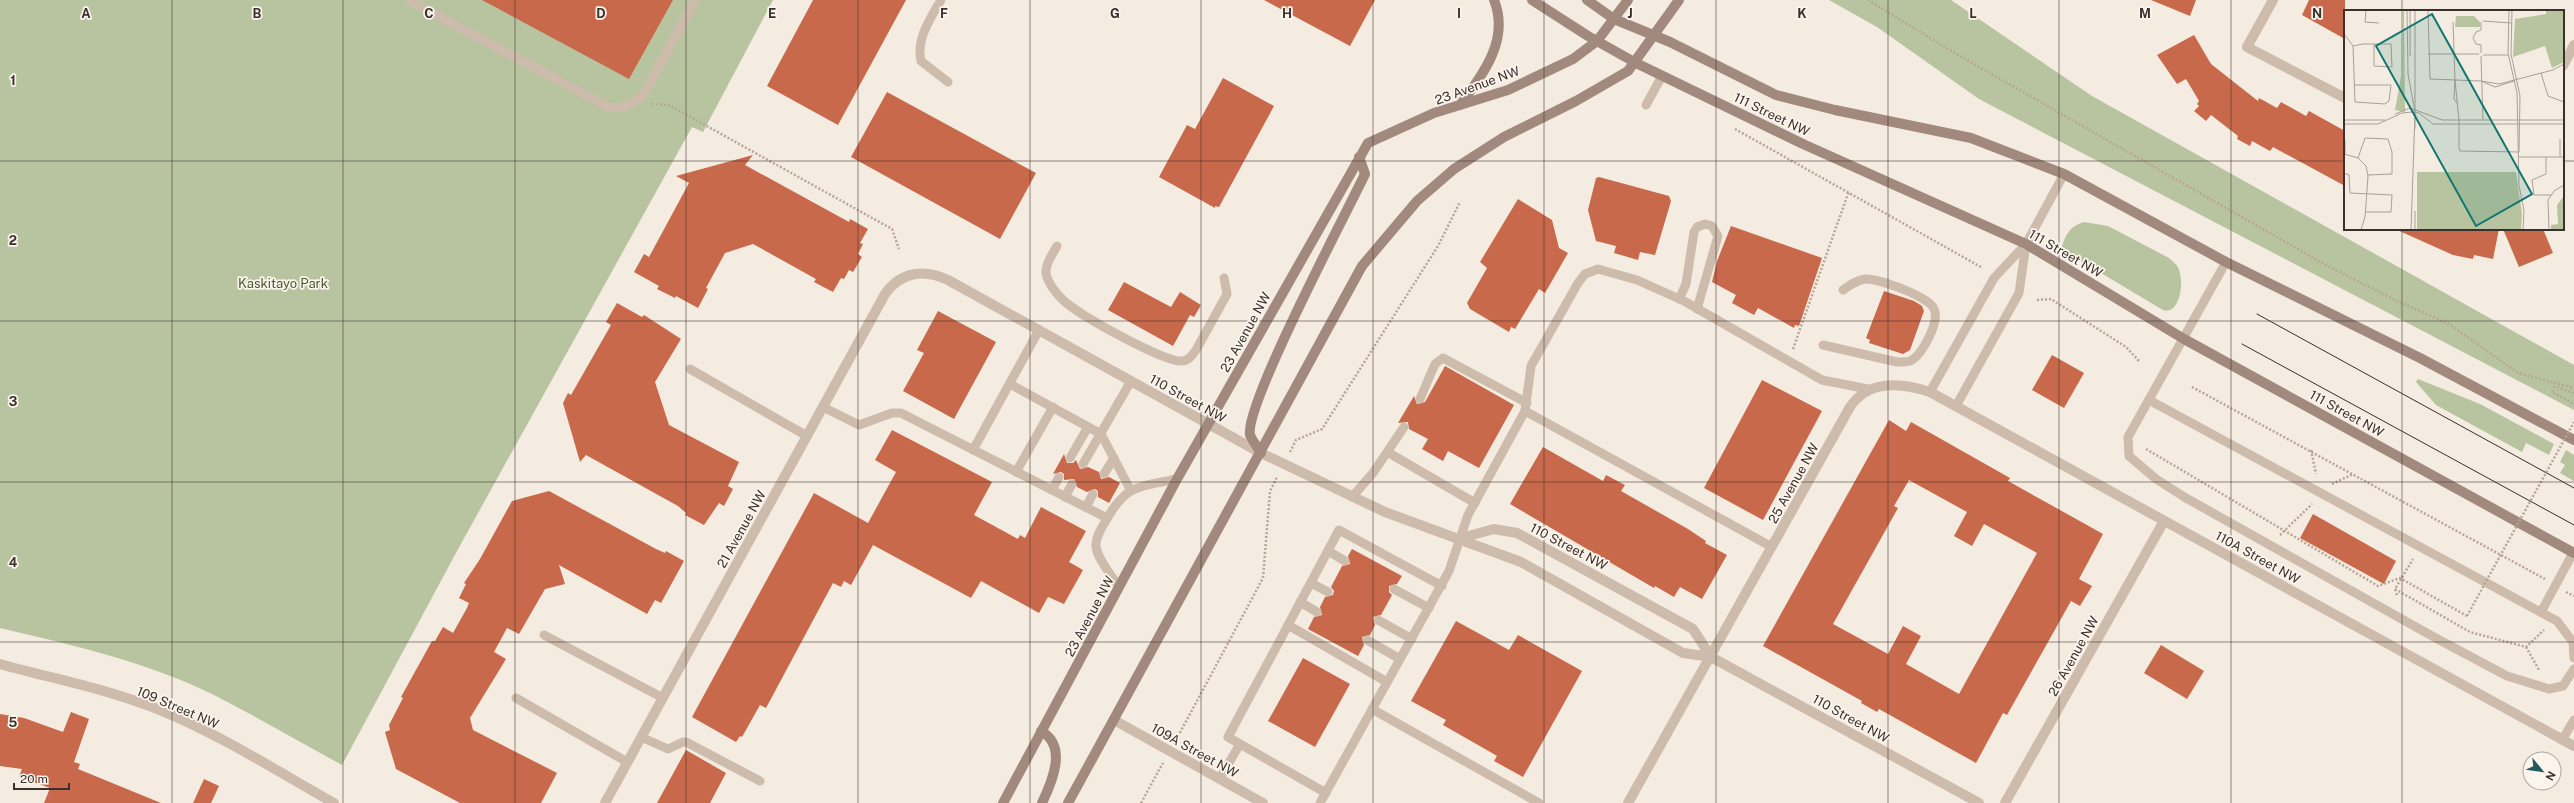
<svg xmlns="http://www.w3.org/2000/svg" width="2574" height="803" font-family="'Public Sans',sans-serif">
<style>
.green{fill:#b8c4a0}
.building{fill:#c8694b;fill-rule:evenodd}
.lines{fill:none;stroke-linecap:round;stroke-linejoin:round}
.path{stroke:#b9a596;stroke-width:2.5;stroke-dasharray:2 2;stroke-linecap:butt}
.service{stroke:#cdbbac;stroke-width:9}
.minor{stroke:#cdbbac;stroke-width:10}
.tertiary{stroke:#cdbbac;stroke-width:10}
.secondary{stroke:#a18a7d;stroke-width:10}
.tram{stroke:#3b302b;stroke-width:1}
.path-bridge{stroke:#b9a596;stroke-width:2.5;stroke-dasharray:2 2;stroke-linecap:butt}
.grid{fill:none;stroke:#3b302b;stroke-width:1;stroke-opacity:0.55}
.labels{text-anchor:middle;stroke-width:3.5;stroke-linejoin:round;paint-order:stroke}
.street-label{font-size:13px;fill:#3b302b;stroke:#fbf5ee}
.park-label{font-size:13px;fill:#4a5a2e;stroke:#fbf5ee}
.inset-road{fill:none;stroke:#aaa098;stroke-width:1}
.view{fill:#0f766e;fill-opacity:0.15;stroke:#0f766e;stroke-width:2}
.inset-edge{fill:none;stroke:#3b302b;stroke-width:2}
.grid-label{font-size:13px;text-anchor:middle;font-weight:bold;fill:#3b302b;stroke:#fbf5ee;stroke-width:3.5;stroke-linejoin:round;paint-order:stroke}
</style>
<rect width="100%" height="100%" fill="#f4ebe1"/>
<g class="green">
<path d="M0 0H773L703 132 692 127 457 551 342 765C300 742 257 717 214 695 147 662 73 645 0 628Z"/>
<polygon points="1829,0 1951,0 2092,96 2574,365 2574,410 1979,99 1877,27"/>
<path d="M2084 222 2108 226 2169 258C2173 262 2178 265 2179 270 2184 283 2180 315 2163 310L2064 251 2062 246C2066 234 2070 226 2084 222Z"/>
<polygon points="2418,379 2480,404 2554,444 2549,455 2526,443 2522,452 2436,405 2416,382"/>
<polygon points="2566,450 2574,455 2574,481 2560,473 2565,465 2560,462"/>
</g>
<g class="building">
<polygon points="482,0 673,0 629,79"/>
<polygon points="813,0 906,0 838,125 767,86"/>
<polygon points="1264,0 1375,0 1350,46"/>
<polygon points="2151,0 2196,0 2190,16"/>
<polygon points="2309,0 2345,0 2345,39 2302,15"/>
<polygon points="2194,35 2211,64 2258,101 2259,98 2277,108 2281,102 2306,116 2309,111 2345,131 2345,186 2273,147 2270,151 2252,141 2250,146 2237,139 2238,136 2211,115 2206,121 2194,111 2199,106 2197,104 2199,101 2186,79 2177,84 2157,55"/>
<polygon points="1223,78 1274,106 1219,207 1215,206 1215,208 1159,177 1187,125 1195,129"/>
<polygon points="887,92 1036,173 1000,239 851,157"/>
<polygon points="753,155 745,165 849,222 850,219 868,229 860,243 863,244 858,254 862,257 853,272 849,270 844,279 841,278 833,292 814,282 816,279 753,244 725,253 706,288 708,289 698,308 676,296 675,298 657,289 659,286 634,272 644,254 649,257 689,183 676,176"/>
<polygon points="1599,177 1669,196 1671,201 1655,255 1640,252 1638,260 1614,253 1616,246 1596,241 1588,210 1596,178"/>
<polygon points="1518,199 1552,220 1559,248 1568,253 1545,293 1539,289 1515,329 1511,327 1509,332 1470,309 1467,303 1487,268 1480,262"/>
<polygon points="1731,226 1822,258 1799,326 1795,325 1794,328 1758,308 1754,315 1732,303 1736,295 1712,282 1717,261"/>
<polygon points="2395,229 2499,229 2493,259 2474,255 2473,259 2453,255"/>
<polygon points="2503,229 2543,229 2553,253 2519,267"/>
<polygon points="1124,282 1171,307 1180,292 1201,305 1194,317 1190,315 1173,346 1108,310"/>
<polygon points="1884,291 1914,301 1922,306 1924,311 1910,350 1903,354 1869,343 1870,340 1866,338"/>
<polygon points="617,303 642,317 644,315 681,339 655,382 669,425 739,462 728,486 733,489 724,506 719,503 704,525 685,515 686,513 678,506 586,455 580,462 563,403 568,393 571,395 611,325 606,322"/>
<polygon points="938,311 996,342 954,419 903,391 924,353 917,350"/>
<polygon points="2052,355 2084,373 2064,408 2032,390"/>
<polygon points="1445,366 1514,405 1479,468 1448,451 1443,461 1422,449 1428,439 1409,429 1408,422 1398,423 1414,396 1417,404 1425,402"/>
<polygon points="1762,380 1822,411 1763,520 1704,488"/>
<path d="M1889 420 1906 431 1911 422 2010 478 2008 481 2103 534 2079 579 2092 586 2080 606 2071 601 2007 715 2003 713 1976 763 1879 709 1877 712 1861 703 1862 701 1763 646ZM1909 480 1967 512 1954 536 1972 546 1984 524 2037 553 1959 694 1906 664 1921 636 1903 626 1888 654 1833 624 1898 508 1894 506Z"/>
<polygon points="892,430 992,482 974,515 1018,539 1020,535 1025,538 1041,507 1086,531 1069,562 1083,570 1064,604 1048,597 1039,613 981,581 971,598 873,545 851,585 844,581 841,587 833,583 766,708 760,705 742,737 740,736 736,742 692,717 814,493 868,523 896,472 875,460"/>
<polygon points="1543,447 1603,481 1606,475 1625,485 1621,491 1688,529 1706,541 1705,543 1727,555 1702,599 1680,587 1674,597 1655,586 1654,588 1510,504"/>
<polygon points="1064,454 1067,463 1073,463 1076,460 1080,469 1088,467 1099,472 1101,479 1109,477 1120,483 1109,503 1098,497 1098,491 1095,489 1087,492 1077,487 1074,479 1064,480 1064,474 1061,472 1053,474"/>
<polygon points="549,491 656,549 665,553 666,551 684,561 661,603 655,600 647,614 559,565 565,584 545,589 519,634 507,628 494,652 506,659 470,718 473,730 557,773 541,803 460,803 396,769 385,732 390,730 389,725 403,698 401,697 432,641 435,641 443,627 453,633 467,608 469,603 459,598 466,584 464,583 480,559 512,501"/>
<polygon points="2313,514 2396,561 2384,584 2300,538"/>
<polygon points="1352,549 1402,576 1397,584 1389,586 1389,592 1392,595 1381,615 1373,617 1375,625 1370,635 1362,637 1364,645 1358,656 1308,629 1314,617 1322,615 1320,607 1325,597 1333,595 1334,591 1331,587 1342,566 1350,564 1348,556"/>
<polygon points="1456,621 1509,650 1518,635 1582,671 1523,777 1494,761 1497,756 1492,753 1443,725 1446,720 1411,701"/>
<polygon points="2161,645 2204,671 2187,699 2144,673"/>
<polygon points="1303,658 1350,684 1315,747 1268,721"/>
<polygon points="71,712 89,719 74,762 80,764 78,769 161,803 44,803 50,788 19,777 22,769 0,766 0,714 24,718 63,732"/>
<polygon points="686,750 726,773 710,803 657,803"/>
<polygon points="204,779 219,786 211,803 193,803"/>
</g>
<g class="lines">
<g class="path">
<polyline points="1868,0 1953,52 2324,264 2395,300 2449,324 2518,373 2574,388"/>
<polyline points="652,104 669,105 892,229 899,249"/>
<polyline points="1735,129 1981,267"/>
<polyline points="2037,300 2051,299 2126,347 2139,361"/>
<polyline points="1793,349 1849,191"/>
<polyline points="2192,387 2545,579"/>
<polyline points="2574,393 2557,387 2554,387 2552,392 2574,404"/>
<polyline points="2146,449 2378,586 2400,578 2467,616"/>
<polyline points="2311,450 2316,474"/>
<polyline points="1290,452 1296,440 1322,429 1438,246 1460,202"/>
<polyline points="2332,484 2353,474"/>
<polyline points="2280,535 2312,504"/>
<polyline points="2395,589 2470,632 2526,647 2544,630"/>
<polyline points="2566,592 2574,596"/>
<polyline points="2397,595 2395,589 2413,559"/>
<polyline points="2526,647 2539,670"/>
<polyline points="1176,740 1263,578 1270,491 1277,477"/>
<polyline points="1141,803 1163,763"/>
</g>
<g class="service">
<path d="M409 0 610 108C627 107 634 105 645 92L695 0"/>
<path d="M941 0C930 19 916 39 921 61L948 82"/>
<polyline points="1646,105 1662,76"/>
<path d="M1057 246C1053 253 1046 263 1046 271 1046 282 1056 293 1063 300 1077 314 1165 363 1182 361 1189 361 1192 355 1196 350L1227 294 1224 278"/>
<polyline points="2226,262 2128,437 2129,456 2156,479 2186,498 2432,636 2507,676 2549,689 2563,686 2574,669"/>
<polyline points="1679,299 1686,284 1694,232 1697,227 1705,224 1712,226 1718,236 1697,309"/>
<path d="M1823 345 1897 362C1902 362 1907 363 1912 360 1923 353 1940 321 1934 309 1930 297 1878 278 1865 279 1857 280 1850 285 1843 290"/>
<polyline points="690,369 807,436"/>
<polyline points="1010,384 1101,434 1130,489"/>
<polyline points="1930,392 1994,278 2026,244 2064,174"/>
<polyline points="1420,399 1435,364 1443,358 1527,403"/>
<polyline points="2149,400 2557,621 2573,642 2574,658"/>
<polyline points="1956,406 2019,293 2026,244"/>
<polyline points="823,407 859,425 892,413 901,413 1107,518"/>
<polyline points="1525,411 1772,547"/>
<polyline points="973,450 1039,330"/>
<polyline points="1389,453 1475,503"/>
<polyline points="1070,458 1088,427"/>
<polyline points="1083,464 1131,381"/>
<polyline points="1016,472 1053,407"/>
<polyline points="1104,474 1114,458"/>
<polyline points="1052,490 1059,477"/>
<polyline points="1065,497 1072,484"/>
<polyline points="1352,497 1373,473 1404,427"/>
<polyline points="1086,507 1093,494"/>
<polyline points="1328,551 1345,561"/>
<polyline points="1311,583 1328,592"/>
<path d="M1119 587C1112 576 1098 560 1096 547 1095 538 1101 529 1105 522 1126 484 1138 487 1177 479"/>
<polyline points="1394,589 1429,608"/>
<polyline points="1300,602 1317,612"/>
<polyline points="2541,612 2573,553"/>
<polyline points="1378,620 1412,639"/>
<polyline points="1288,625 1387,682"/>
<polyline points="544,635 663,698"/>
<polyline points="1367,640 1400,659"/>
<polyline points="516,698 627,762"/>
<polyline points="1372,709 1539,803"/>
<polyline points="641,737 668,749 683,742 686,742 760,781"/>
<polyline points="2562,740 2574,720"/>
<polyline points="1240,744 1326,793"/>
<polyline points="1220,778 1240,744 1228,737 1339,530 1442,586"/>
<polyline points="1320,803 1449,571 1468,515 1525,411 1531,366 1578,283 1585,274 1598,269 1637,280 1684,301 1822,380 1868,389"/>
</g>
<g class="minor">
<polyline points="2273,0 2247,47 2345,98"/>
<polyline points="2563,66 2574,45"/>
<polyline points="1711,657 1979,803"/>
<polyline points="1114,720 1263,803"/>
<path d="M605 803 885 294C901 271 925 269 948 280L1261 453 1385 512 1521 562 1683 653 1711 657 1693 629 1517 533 1494 529 1461 538"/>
<path d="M1628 803 1850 407C1868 380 1901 382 1930 392L2574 746"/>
<polyline points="2005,803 2164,521"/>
</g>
<path class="tertiary" d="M0 664C54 679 108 689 160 710 221 735 277 771 334 803"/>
<g class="secondary">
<polyline points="1532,0 1588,36 1636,63 1803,144 2026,244 2184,339 2574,553"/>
<polyline points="1587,0 1614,19 1670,42 1776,95 1835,110 1971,138 2064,174 2226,262 2420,358 2574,440"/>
<path d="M1460 105C1483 74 1510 40 1494 0"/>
<path d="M1261 453C1258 448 1252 440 1250 435 1244 406 1347 212 1365 174L1359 157"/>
<path d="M1041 731C1068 746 1052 782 1042 803"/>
<polyline points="1003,803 1177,479 1368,143 1434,113 1508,90 1573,59 1597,41 1628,0"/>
<polyline points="1068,803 1362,266 1417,201 1454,169 1504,137 1576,101 1628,71 1679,0"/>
</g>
<g class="tram">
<polyline points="2257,314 2574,488"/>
<polyline points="2242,344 2574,525"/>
</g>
<polyline class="path-bridge" points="2467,616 2574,422"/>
</g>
<path class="grid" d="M172 0V803M343 0V803M515 0V803M686 0V803M858 0V803M1030 0V803M1201 0V803M1373 0V803M1544 0V803M1716 0V803M1888 0V803M2059 0V803M2231 0V803M2402 0V11M0 161H2345M2563 161H2574M2402 229V803M0 321H2574M0 482H2574M0 642H2574"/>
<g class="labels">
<g class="street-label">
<text transform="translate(1477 85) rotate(-20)" y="5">23 Avenue NW</text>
<text transform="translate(1772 114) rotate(26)" y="5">111 Street NW</text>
<text transform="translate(2066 253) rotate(30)" y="5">111 Street NW</text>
<text transform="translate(1245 332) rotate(-61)" y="5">23 Avenue NW</text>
<text transform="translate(1188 398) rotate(29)" y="5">110 Street NW</text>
<text transform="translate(2347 413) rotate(29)" y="5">111 Street NW</text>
<text transform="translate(1793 483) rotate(-61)" y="5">25 Avenue NW</text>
<text transform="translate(741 529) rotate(-61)" y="5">21 Avenue NW</text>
<text transform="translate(1569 546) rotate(28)" y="5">110 Street NW</text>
<text transform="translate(2258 557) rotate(29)" y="5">110A Street NW</text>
<text transform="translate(1089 616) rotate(-62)" y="5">23 Avenue NW</text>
<text transform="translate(2073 656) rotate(-61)" y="5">26 Avenue NW</text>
<text transform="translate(178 707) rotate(23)" y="5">109 Street NW</text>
<text transform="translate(1851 718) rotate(29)" y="5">110 Street NW</text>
<text transform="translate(1195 750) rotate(29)" y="5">109A Street NW</text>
</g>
<g class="park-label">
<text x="283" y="288">Kaskitayo Park</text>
</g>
</g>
<g transform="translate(2344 10)">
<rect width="220" height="220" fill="#f4ebe1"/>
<path d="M57 0H60L61 102 51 100 57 66ZM202 0H220V52L208 58 201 36 169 47 171 9 202 4ZM112 6H130L136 12V17H111ZM73 162H172L178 204 177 220H73ZM220 186V220H207V215L214 214 213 195Z" fill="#b8c4a0"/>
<path class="inset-road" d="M22 0 21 12 35 13M63 0 64 64 71 102 67 220M66 0V46M71 0V119M84 0 86 69 137 71M165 0 164 43 173 83 175 175 180 201 179 220M168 0 167 44 176 86 175 142M139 11 167 13M109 12 111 70M0 24 9 36 11 92 41 94 45 91 47 75H11M9 36 19 34H47L48 57 30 56V34M137 43V35L132 34 129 28 132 22 137 20V12M84 44H135M139 45H164M137 46 139 110M197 63 204 86 220 92M170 71 151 77 137 71 155 74 209 60 220 54M113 93 110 89 111 70 115 110V138L116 141 175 142M51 104 66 98 98 110H220M0 110H41M0 114H34L58 103 68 102 75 103 89 114H220M216 129V147M1 130V144M0 144 14 148M175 147H220M202 147V164L188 170 190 185H207M0 163 5 165 6 183 48 185 47 202H21M71 201V220M17 220 21 207 24 166 22 156 14 148 21 128 44 129 48 142V164L24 165M205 220 204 190 210 181 220 175"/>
<path class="view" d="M88 4 188 184 132 216 32 36Z"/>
<rect width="220" height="220" class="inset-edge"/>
</g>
<g class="grid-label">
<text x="86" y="18">A</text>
<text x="257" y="18">B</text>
<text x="429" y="18">C</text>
<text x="601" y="18">D</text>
<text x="772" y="18">E</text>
<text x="944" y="18">F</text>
<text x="1115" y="18">G</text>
<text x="1287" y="18">H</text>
<text x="1459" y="18">I</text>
<text x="1630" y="18">J</text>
<text x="1802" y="18">K</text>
<text x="1973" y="18">L</text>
<text x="2145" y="18">M</text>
<text x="2317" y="18">N</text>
<text x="13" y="85">1</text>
<text x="13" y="245">2</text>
<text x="13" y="406">3</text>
<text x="13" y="567">4</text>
<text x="13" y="727">5</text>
</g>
<g transform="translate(2542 771) rotate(119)"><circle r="19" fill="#fbf5ee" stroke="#aea6a0"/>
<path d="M0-3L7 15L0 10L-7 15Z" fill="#1f5a5e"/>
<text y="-6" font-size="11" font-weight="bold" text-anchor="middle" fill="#3b302b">N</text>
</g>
<path d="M14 783v6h55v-6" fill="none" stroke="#3b302b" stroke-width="2"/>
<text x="20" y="783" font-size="12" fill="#3b302b" stroke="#fbf5ee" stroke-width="3" paint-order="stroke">20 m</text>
</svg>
